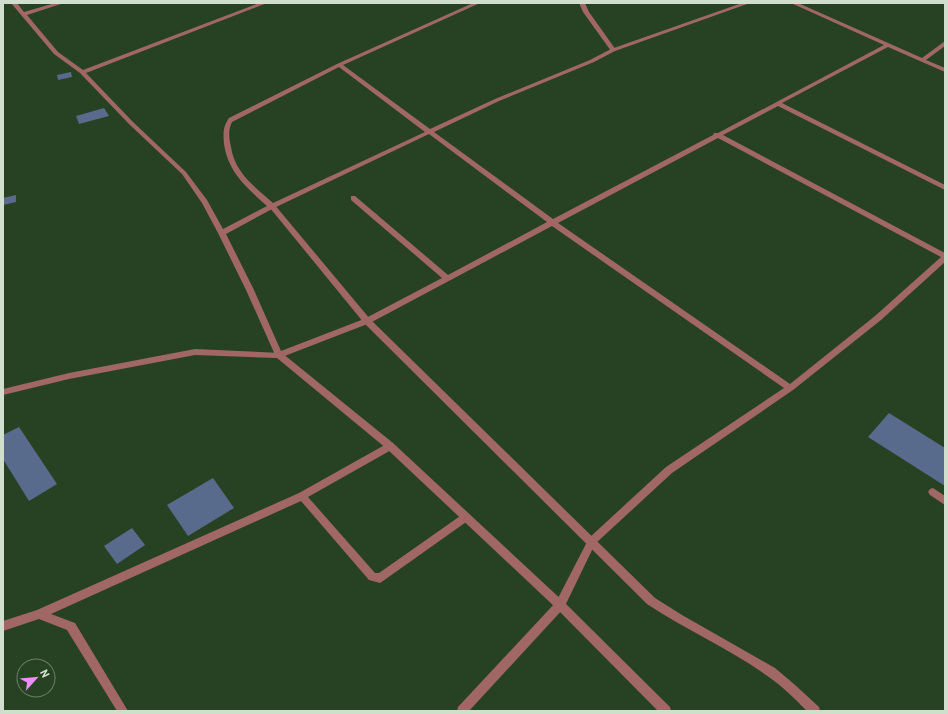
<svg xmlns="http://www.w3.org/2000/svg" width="948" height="714" font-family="Barlow,sans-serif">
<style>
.building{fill:#586b8d}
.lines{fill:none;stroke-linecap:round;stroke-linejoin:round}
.service{fill:#a06765;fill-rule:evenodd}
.minor{fill:#a06765;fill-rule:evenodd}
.tertiary{fill:#a06765;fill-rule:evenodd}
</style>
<rect width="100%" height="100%" fill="#274123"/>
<g class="building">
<polygon points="71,72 72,77 58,80 57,75"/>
<polygon points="104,108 109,116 79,124 76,116"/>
<polygon points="16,195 16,202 3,205 3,198"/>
<polygon points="889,413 945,448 945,486 868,437"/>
<polygon points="19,427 57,484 29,501 3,459 3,435"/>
<polygon points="213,478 234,508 188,536 167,505"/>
<polygon points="132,528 145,545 117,564 104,546"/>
</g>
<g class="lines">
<g class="service">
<polygon points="579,3 585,3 589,12 616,50 615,51 611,51 583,12"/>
<path d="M270 204H274L370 319 655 598 682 615 775 668 794 684 819 707 820 711H807C794 698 781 685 766 675 728 648 686 630 647 604L364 323 270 208Z"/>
<polygon points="933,488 945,496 945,505 930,495 928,492 930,489"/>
</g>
<g class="minor">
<path d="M11 3H17L24 12 55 3H64L27 15 58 52 83 70 259 3H267L86 73 133 122 186 172 207 200 223 229 267 206C247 188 228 172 224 144 223 134 223 126 229 118L337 64 473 3H480L343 65 430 129 495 99 590 60 611 49 742 3H750L615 51 594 62 499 101 434 132 553 219 713 135 714 133H718L884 45 791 3H798L922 58 945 41V46L926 60 945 68V72L888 47 782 103 945 185V190L778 106 723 135 945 253V262L881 320 793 390 672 473 595 544 564 608 469 711H457L458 707 556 602 589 538 666 467 784 388 552 226 370 323 282 357H276L246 290 218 233 202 203 182 174 129 124 80 73 54 54ZM339 67 425 132 273 203C254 186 235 173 231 147 229 138 228 130 232 122ZM429 134 547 222 448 275 355 196H351V200L442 278 364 319 281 351 254 290 226 234 274 208ZM718 138 941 257 875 316 790 384 558 223Z"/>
<polygon points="390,442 393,443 394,446 393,449 308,497 375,573 379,573 463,514 466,513 469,514 471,517 469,520 383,581 380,583 369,580 301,501 51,614 75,623 128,711 117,711 67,630 39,619 3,631 3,621 37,610 299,493"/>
</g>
<polygon class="tertiary" points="195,349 282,353 393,443 564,602 670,707 671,711 658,711 556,608 387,449 277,358 195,355 69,379 3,395 3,389 69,373"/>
</g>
<rect width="948" height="714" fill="none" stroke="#d0dfcd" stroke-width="8"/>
<g transform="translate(36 678) rotate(63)"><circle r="19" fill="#274123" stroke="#6b8067"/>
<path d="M0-3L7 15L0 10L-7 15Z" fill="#eb8dfc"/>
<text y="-6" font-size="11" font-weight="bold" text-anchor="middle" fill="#d0dfcd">N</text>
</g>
</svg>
